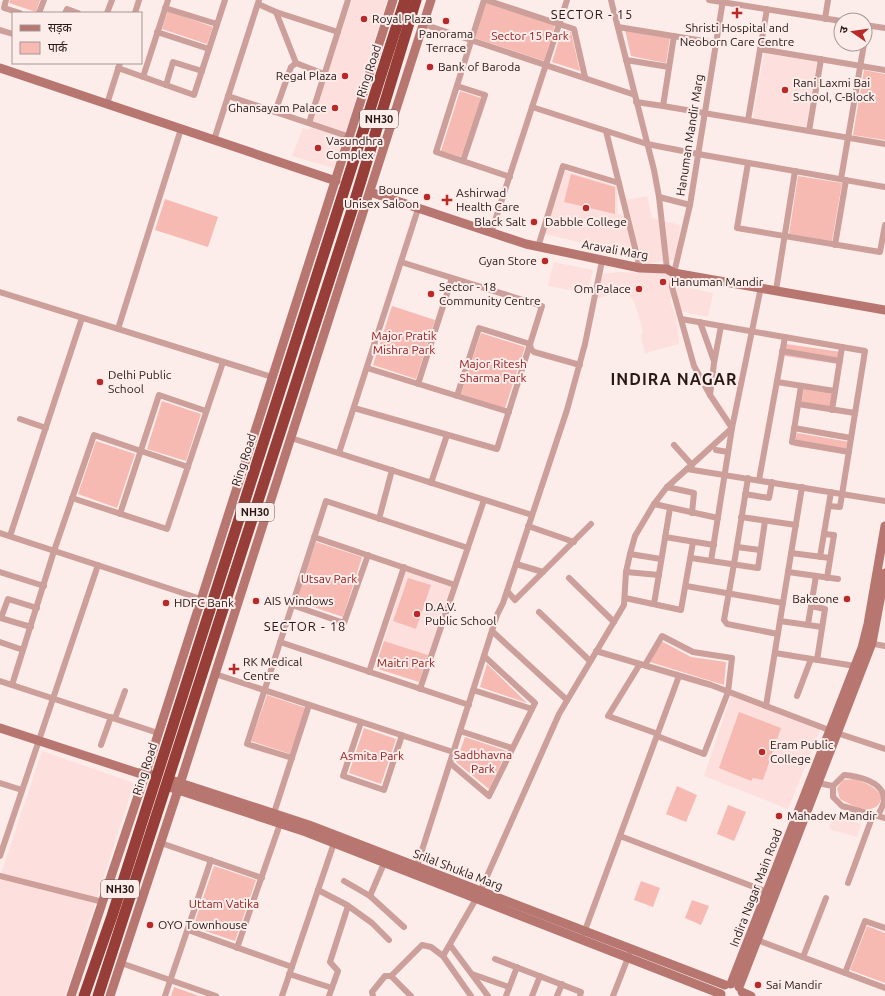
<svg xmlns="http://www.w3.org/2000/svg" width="885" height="996" font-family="Ubuntu,'Noto Sans Devanagari',sans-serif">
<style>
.built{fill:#fde0dd}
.green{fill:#f6bab3}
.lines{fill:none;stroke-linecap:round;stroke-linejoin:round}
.street{stroke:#cc9f9a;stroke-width:6}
.secondary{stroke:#b77770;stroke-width:9}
.highway{stroke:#973e38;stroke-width:11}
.poi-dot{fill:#b82928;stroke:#fcecea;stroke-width:1.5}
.labels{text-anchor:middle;stroke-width:4;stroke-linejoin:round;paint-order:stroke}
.shield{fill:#fcecea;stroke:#665856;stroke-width:1}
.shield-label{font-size:11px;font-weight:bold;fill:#261917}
.poi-label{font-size:12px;fill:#261917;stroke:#fcecea;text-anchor:start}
.park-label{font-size:12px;fill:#8f1b1b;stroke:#fcecea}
.street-label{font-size:12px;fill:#261917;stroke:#fcecea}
.neighbourhood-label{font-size:13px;letter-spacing:1px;fill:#261917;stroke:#fcecea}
.district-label{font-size:16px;font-weight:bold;letter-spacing:1px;fill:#261917;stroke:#fcecea}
</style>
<rect width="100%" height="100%" fill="#fcecea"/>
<g class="built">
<polygon points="352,0 387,0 334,168 292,156 303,128 309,130"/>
<polygon points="764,53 817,62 806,127 753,118"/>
<polygon points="565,171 617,186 618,214 631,218 626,200 647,196 652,218 680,225 676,260 649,263 634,255 545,234"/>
<polygon points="554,262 593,270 587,293 548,286"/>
<polygon points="665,271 669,271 672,290 670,302 676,315 679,344 645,353 641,337 643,331 634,301 626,291 597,298 602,274 618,272 652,273"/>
<polygon points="674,285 713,293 708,317 680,311"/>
<polygon points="406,571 452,587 428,655 384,641"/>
<polygon points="731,696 821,728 788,809 704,776"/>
<polygon points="42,751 134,783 65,996 0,996 0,877"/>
<polygon points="833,816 861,824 857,837 829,829"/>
</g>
<g class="green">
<polygon points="10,0 40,0 36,12 9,3"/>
<polygon points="486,2 555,25 544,61 475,38"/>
<polygon points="168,11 213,27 207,44 162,29"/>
<polygon points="562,30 571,32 580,71 552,62"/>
<polygon points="625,30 670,38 666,63 631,56"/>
<polygon points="864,70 885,74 885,140 853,135"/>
<polygon points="460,91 481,98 461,157 441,151"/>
<polygon points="571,174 615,187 615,214 564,202"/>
<polygon points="798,176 842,183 832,241 789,234"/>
<polygon points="165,199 218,217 208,247 155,230"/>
<polygon points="392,306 435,320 416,379 373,365"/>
<polygon points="481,333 525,347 505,408 461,394"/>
<polygon points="786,344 841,352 839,364 785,356"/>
<polygon points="804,388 834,393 831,410 801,405"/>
<polygon points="162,401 201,414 186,461 147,449"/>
<polygon points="797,433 850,442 848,454 794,446"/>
<polygon points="96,441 135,454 117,508 78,494"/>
<polygon points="316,542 362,557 343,617 296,601"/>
<polygon points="408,578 431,585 416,629 393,621"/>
<polygon points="384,641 428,655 419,682 375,668"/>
<polygon points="661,641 691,657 726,662 724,685 650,662"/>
<polygon points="487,664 527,703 480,687"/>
<polygon points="267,695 306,708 290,754 251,741"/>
<polygon points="739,712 781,728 763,780 753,778 751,781 719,768"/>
<polygon points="364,728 396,739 381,784 349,773"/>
<polygon points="465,737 507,751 489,789 456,762"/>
<path d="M855 779C866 783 875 786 882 797 876 819 853 806 840 799L837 788 843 780Z"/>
<polygon points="677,786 697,795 686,822 666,814"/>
<polygon points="728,805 746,812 734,841 717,834"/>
<polygon points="214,866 256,880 235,941 193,927"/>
<polygon points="641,881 660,888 653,907 634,900"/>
<polygon points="692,900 709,906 701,925 685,918"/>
<polygon points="867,926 885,933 885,983 850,970"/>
<polygon points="174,987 199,996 171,996"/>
</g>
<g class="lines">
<g class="street">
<polyline points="6,0 4,8 20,13"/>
<polyline points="484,0 436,152 510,177"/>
<polyline points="486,0 574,29 585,77"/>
<polyline points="611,0 654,170 659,197 667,269"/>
<polyline points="709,0 841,21"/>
<polyline points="258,4 276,12"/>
<polyline points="165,8 217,24"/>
<polyline points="39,13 44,0"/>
<polyline points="65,13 67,9 78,13"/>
<polyline points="107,13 112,0"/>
<polyline points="135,13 139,0"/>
<polyline points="825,19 828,0"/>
<polyline points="423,24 635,95"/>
<polyline points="865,25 885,28"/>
<polyline points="618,27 716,43"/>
<polyline points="0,30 13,34"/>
<polyline points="157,32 209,49"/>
<polyline points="865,37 867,25"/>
<polyline points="760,49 885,70"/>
<polyline points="626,60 669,67"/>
<polyline points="118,68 194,95 225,0"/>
<polyline points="324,74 296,63 276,12 338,32"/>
<polyline points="143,77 168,0"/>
<polyline points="166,85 173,62 202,71"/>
<polyline points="457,86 485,95 463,161"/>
<polyline points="228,96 350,137"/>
<polyline points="636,102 663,106 674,36"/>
<polyline points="107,104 120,63"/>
<polyline points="663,106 885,144"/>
<polyline points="532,107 647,144 698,154 885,187"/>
<polyline points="275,112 291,67 296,63"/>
<polyline points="748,120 767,9"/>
<polyline points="309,123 348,0"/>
<polyline points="606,131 640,268"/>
<polyline points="809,131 821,59"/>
<polyline points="214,140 259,0"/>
<polyline points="748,163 737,228 880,252 885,225"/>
<polyline points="841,179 864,44"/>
<polyline points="659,197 690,205"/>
<polyline points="491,233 567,0"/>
<polyline points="835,245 846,180"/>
<polyline points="538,247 563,166 619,183"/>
<polyline points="776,290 795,171"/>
<polyline points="0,292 272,377"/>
<polyline points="681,319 865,351 840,507 829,506"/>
<polyline points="700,322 714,361"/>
<polyline points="118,329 181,129"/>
<polyline points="782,351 840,361"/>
<polyline points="367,368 509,412"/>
<polyline points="777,382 835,391"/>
<polyline points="418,384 452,278"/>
<polyline points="801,386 792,442 849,452"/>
<polyline points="710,395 714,363 721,326"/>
<polyline points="457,396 479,328 530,344 531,349 534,352 580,365"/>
<polyline points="798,404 855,413"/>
<polyline points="354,408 497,449 542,306 401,262"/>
<polyline points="832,410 842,347"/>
<polyline points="20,419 46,428"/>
<polyline points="794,428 851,438"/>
<polyline points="291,438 532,515"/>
<polyline points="674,445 692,465"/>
<polyline points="716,450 728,452"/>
<polyline points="339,453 418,209"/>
<polyline points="687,469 732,428 710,395 694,366 672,287 674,273 690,205 723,0"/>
<polyline points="748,478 734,564 724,620 727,624 778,634"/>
<polyline points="759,480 785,337"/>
<polyline points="431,483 447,435"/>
<polyline points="667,487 694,493 692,513"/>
<polyline points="745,494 769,498 772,482"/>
<polyline points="72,498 167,529 223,362"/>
<polyline points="654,504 718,518"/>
<polyline points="120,514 159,395 206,411"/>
<polyline points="741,517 796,525"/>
<polyline points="379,519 392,470"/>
<polyline points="528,526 574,542"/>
<polyline points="0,533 201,599"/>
<polyline points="824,534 834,535 827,578"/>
<polyline points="10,536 82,318"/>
<polyline points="314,537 455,585"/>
<polyline points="665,537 714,545"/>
<polyline points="737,547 760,550"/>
<polyline points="791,553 830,558"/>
<polyline points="630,554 661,559"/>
<polyline points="820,557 831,492"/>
<polyline points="691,558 758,568 765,521"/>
<polyline points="711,561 732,428 761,287"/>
<polyline points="516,564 543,572"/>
<polyline points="0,572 44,586"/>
<polyline points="626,572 659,575"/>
<polyline points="788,572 838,579"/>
<polyline points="569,578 614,622"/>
<polyline points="686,586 783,603"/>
<polyline points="507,591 515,600 591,524"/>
<polyline points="625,598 681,610 693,542"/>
<polyline points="654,604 670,508"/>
<polyline points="292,605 344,623 368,555"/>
<polyline points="811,606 825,609 817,660"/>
<polyline points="539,612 590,661"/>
<polyline points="0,618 31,627"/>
<polyline points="1,618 8,599 37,608"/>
<polyline points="780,621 822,627"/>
<polyline points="808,624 816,576"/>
<polyline points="492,631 567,700"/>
<polyline points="0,642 23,650"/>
<polyline points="280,642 469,705"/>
<polyline points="869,643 885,646"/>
<polyline points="596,651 711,685 837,733 885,749"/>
<polyline points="775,653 855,666"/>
<polyline points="640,664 608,716 658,734"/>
<polyline points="645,665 662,636 693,652 732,658 728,692 704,754 657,736"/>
<polyline points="369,672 404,567"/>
<polyline points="215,674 453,752"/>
<polyline points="0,681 158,733"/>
<polyline points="12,685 54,551 94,435 188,467"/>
<polyline points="420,689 484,500"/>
<polyline points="473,690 532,709"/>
<polyline points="797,696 811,659"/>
<polyline points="766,706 802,487"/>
<polyline points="115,718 125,691"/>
<polyline points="361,722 343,776 384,790 402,735"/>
<polyline points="460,731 512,748"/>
<polyline points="101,745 111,717"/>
<polyline points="292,758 247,744 326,501 468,548"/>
<polyline points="450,763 489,796 535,703 484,656"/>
<polyline points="0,783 22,790"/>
<polyline points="818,783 833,786"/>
<polyline points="273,816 309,705"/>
<path d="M878 816C880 811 883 806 884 801 885 781 857 776 844 775L833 786V797L842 806 885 818"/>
<polyline points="620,836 770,893"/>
<polyline points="161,843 262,878"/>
<polyline points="0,856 98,565"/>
<polyline points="416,869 497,615 503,603 567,410 585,344 602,261"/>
<polyline points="0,876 103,902"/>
<polyline points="344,881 370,896 404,927"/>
<polyline points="848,883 873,815"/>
<polyline points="318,890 347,905 372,923 389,940"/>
<polyline points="370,896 385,861"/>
<polyline points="188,930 292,967"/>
<polyline points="584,933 679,676"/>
<polyline points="757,940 885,988"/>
<polyline points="450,945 488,996"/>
<polyline points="237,948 281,821"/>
<polyline points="443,956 480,892 559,714 624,605 626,572 630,554 635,536 654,504 667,487 687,469 885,501"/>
<polyline points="803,957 826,898"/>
<polyline points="495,959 581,992 580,996"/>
<polyline points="121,963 216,996"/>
<polyline points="845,973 865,921 885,928"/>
<polyline points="289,974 332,988"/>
<polyline points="472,974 509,987"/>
<polyline points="391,976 411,996"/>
<polyline points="165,996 211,860"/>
<polyline points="282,996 335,840"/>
<polyline points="329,996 338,971 330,962 348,906"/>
<polyline points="373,996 372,992 385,976 391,976 422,945 431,947 443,956 471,996"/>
<polyline points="506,996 517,967"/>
<polyline points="532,996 540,976"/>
<polyline points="557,996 562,984"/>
<polyline points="613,996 629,955"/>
</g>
<g class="secondary">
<polyline points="0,68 336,181"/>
<polyline points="370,192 526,244 640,268 667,269 674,273 885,310"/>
<polyline points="0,728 138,773 146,772 149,773"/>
<polyline points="168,779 309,825 725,985"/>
<polyline points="166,786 306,832 721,994"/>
<polyline points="731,984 862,648 868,624 885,526"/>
<polyline points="739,987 872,643 885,573"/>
<polyline points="742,992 751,996"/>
<polyline points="71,996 146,772 393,0"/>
<polyline points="110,996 178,790 431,0"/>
</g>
<g class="highway">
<polyline points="84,996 112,916 405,0"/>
<polyline points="98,996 352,210 416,0"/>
</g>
</g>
<g class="poi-dot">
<path d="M735 7h4v4h4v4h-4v4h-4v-4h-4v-4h4z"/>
<circle cx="364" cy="19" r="4"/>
<circle cx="446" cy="21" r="4"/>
<circle cx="430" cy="67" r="4"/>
<circle cx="345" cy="76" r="4"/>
<circle cx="785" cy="90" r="4"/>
<circle cx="335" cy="108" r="4"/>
<circle cx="318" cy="148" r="4"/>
<circle cx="427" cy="197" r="4"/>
<path d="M445 194h4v4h4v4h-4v4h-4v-4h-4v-4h4z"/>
<circle cx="586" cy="208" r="4"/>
<circle cx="534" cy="222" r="4"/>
<circle cx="545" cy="261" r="4"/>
<circle cx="663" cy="282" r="4"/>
<circle cx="639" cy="289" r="4"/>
<circle cx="431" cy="294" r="4"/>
<circle cx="100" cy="382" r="4"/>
<circle cx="847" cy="599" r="4"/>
<circle cx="256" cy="601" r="4"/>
<circle cx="166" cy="603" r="4"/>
<circle cx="417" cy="614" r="4"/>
<path d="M232 663h4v4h4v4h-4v4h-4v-4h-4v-4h4z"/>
<circle cx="762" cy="752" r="4"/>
<circle cx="779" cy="816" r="4"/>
<circle cx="150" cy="925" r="4"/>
<circle cx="758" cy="985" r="4"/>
</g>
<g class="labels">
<g class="shield">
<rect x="360" y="110" width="38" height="18" rx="3"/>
<rect x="236" y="503" width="38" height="18" rx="3"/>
<rect x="101" y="880" width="38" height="18" rx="3"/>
</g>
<g class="shield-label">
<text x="379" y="123">NH30</text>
<text x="255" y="516">NH30</text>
<text x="120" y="893">NH30</text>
</g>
<g class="poi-label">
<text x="372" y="23">Royal Plaza</text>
<text x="737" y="32" text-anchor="middle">Shristi Hospital and<tspan x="737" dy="14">Neoborn Care Centre</tspan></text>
<text x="446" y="38" text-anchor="middle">Panorama<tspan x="446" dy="14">Terrace</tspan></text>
<text x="438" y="71">Bank of Baroda</text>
<text x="337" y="80" text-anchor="end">Regal Plaza</text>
<text x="793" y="87">Rani Laxmi Bai<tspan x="793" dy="14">School, C-Block</tspan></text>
<text x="327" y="112" text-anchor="end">Ghansayam Palace</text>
<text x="326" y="145">Vasundhra<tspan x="326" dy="14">Complex</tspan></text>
<text x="419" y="194" text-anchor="end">Bounce<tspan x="419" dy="14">Unisex Saloon</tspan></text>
<text x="456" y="197">Ashirwad<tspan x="456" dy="14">Health Care</tspan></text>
<text x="526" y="226" text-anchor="end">Black Salt</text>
<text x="586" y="226" text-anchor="middle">Dabble College</text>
<text x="537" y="265" text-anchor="end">Gyan Store</text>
<text x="671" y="286">Hanuman Mandir</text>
<text x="439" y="291">Sector - 18<tspan x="439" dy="14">Community Centre</tspan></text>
<text x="631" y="293" text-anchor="end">Om Palace</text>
<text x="108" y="379">Delhi Public<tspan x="108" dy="14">School</tspan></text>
<text x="839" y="603" text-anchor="end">Bakeone</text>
<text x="264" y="605">AIS Windows</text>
<text x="174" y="607">HDFC Bank</text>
<text x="425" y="611">D.A.V.<tspan x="425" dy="14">Public School</tspan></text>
<text x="243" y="666">RK Medical<tspan x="243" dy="14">Centre</tspan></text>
<text x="770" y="749">Eram Public<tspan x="770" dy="14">College</tspan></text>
<text x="787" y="820">Mahadev Mandir</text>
<text x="158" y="929">OYO Townhouse</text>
<text x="766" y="989">Sai Mandir</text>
</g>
<g class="park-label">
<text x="530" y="40">Sector 15 Park</text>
<text x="404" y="340">Major Pratik<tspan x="404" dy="14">Mishra Park</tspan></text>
<text x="493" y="368">Major Ritesh<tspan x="493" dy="14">Sharma Park</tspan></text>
<text x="329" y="583">Utsav Park</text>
<text x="406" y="667">Maitri Park</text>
<text x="483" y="759">Sadbhavna<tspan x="483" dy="14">Park</tspan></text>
<text x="372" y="760">Asmita Park</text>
<text x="224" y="908">Uttam Vatika</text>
</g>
<g class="street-label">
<text transform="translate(369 71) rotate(-72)" y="4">Ring Road</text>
<text transform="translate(690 135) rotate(-81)" y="4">Hanuman Mandir Marg</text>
<text transform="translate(615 250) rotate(10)" y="4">Aravali Marg</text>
<text transform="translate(244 460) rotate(-72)" y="4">Ring Road</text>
<text transform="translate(145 769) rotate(-72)" y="4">Ring Road</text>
<text transform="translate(458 870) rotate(21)" y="4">Srilal Shukla Marg</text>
<text transform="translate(756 888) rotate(-69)" y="4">Indira Nagar Main Road</text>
</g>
<g class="neighbourhood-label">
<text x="592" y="19">SECTOR - 15</text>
<text x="305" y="631">SECTOR - 18</text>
</g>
<g class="district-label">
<text x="674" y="385">INDIRA NAGAR</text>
</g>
</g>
<rect x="12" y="12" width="130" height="52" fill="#fcecea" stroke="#a69896"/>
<rect x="20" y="25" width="20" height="6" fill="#b77770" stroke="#a69896"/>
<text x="48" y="32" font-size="12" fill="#261917">सड़क</text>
<rect x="20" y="42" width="20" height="12" fill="#f6bab3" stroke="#a69896"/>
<text x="48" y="52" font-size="12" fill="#261917">पार्क</text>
<g transform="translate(853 32) rotate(283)"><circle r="19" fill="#fcecea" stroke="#a69896"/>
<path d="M0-3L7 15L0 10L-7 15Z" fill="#b82928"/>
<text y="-6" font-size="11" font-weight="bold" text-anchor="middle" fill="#261917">उ</text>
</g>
</svg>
